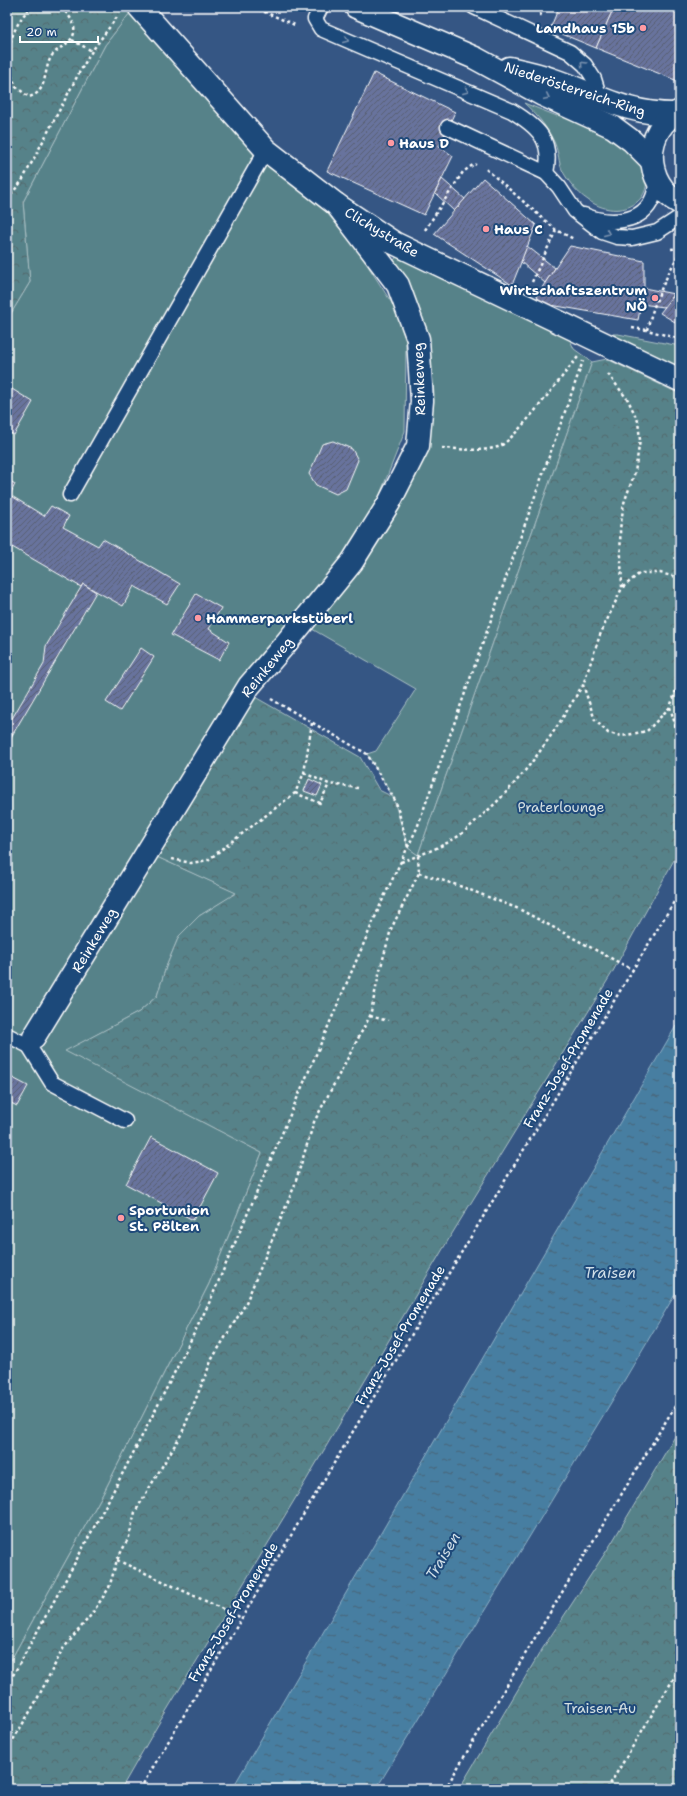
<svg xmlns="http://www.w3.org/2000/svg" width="687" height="1796" font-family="'Shantell Sans',sans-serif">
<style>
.green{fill:#578289;stroke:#abc0c4}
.forest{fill:url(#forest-crowns);stroke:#abc0c4}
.water{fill:url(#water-ripples);stroke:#90b2c7}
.building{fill:url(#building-hatch);stroke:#fff}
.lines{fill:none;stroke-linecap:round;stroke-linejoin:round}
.lane-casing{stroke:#fff;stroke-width:17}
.street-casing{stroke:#fff;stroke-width:25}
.primary-casing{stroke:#fff;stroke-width:25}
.path{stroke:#fff;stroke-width:2.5;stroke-dasharray:3 3;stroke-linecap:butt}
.lane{stroke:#1f4a7a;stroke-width:14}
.street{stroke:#1f4a7a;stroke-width:22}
.primary{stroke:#1f4a7a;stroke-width:22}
.oneway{stroke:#7992af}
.poi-dot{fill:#ff9aa2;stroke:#1f4a7a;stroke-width:1.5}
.labels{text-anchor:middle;stroke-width:4;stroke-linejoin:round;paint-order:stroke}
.poi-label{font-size:14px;font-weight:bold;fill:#fff;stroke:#1f4a7a;text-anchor:start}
.street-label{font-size:14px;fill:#fff;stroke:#1f4a7a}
.park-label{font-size:14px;fill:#d5e0e2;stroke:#1f4a7a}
.water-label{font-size:15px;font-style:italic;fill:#d1dfe8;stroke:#1f4a7a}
</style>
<defs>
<pattern id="forest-crowns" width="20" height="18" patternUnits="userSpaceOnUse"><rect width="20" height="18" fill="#578289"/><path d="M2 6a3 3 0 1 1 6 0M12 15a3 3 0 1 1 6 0" fill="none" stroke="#526a6e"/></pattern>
<pattern id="water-ripples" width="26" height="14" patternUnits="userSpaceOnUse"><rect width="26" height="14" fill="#467ea1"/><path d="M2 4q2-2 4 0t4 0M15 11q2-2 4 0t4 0" fill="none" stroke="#496576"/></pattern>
<pattern id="building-hatch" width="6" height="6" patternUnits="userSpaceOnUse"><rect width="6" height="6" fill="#68739d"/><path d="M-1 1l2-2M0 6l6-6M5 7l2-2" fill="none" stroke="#595e70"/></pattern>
</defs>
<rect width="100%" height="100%" fill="#355684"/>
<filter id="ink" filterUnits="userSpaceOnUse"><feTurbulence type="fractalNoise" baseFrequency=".025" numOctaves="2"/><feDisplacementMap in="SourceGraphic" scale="8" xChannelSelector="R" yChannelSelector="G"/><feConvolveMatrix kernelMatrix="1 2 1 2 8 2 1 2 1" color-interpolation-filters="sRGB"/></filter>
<g filter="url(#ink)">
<g class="green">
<polygon points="133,9 319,203 361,255 395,308 406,341 405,431 379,497 344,556 296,618 67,1004 157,857 237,893 199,916 179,936 166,967 157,996 139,1012 66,1051 262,1153 209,1284 104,1492 7,1667 7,320 30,282 23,202 105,45"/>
<path d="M524 103 557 116 559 110C585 123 614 134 634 155 668 191 626 227 588 200 577 193 563 176 560 164 558 155 557 146 552 138 545 124 535 113 524 103Z"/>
<path d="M680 144V172C674 163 675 153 680 144Z"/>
<polygon points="397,256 570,340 574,349 592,362 418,855 408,848 393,797 367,754 376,751 416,689 312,629 359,566 422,457 431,424 434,394 429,337 405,283 392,263"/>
<polygon points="606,334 618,334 680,346 680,370"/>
</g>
<g class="forest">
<polygon points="7,7 131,7 133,9 105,45 23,202 30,282 7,320"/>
<polygon points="607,359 680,394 680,849 612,973 450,1237 298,1494 159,1723 121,1789 7,1789 7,1667 104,1492 209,1284 262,1153 65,1051 139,1012 157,996 166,967 179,936 199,916 236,893 157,857 255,697 360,757 379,790 393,797 408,848 418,855 592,362"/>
<polygon points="680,1428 680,1789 459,1789 539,1654 611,1544"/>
</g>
<polygon class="water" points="680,1019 680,1286 615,1396 376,1789 232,1789"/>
<g class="building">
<polygon points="559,7 614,7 596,48 550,29"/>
<polygon points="614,7 680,7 680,82 596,48"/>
<polygon points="374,73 455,112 439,146 453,156 424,215 327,171"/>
<polygon points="483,178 536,225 512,285 434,234"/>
<polygon points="442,179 465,199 454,211 435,193"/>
<polygon points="527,246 555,268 545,283 521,262"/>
<polygon points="570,246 644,261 644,288 638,320 539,303 537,295"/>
<polygon points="644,288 674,294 664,307 641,304"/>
<polygon points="680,288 680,325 660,313"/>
<polygon points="7,386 33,402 14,435 7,431"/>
<polygon points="333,441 352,449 358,460 346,489 336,494 316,485 309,474 322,444"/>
<polygon points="7,479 15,484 10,495 44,516 51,506 69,516 63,527 98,546 103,539 180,584 167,604 134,586 123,606 83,584 81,587 7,544"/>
<polygon points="83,584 96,592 7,744 7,727 44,664 46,646"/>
<polygon points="196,594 221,608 209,629 229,642 219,660 171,635"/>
<polygon points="141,648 154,657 120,711 106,702"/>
<polygon points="309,779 322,785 317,796 304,791"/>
<polygon points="7,1075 28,1086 17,1106 7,1101"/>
<polygon points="151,1137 218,1173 193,1220 126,1184"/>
</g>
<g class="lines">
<defs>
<g id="lane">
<path d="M321 7 315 19 321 29 512 111C538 127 553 140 546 173"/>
<polyline points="474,7 570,52 585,65 594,79 600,98"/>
<polyline points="448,127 546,173 559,187 575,211 602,232 617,237 632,238 657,232 680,217"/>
<path d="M584 215C608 225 643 224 653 197 655 192 656 186 657 181"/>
<polyline points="70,495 266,150"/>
<polyline points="7,1035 29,1046"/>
<polyline points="34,1037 29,1046 52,1083 125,1121"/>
</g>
<g id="street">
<polyline points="139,7 266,150 337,205 394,243 680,380"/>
<polyline points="34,1037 249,686 286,643 352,562 389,503 418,446 422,401 418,339 398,285 337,205"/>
</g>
<g id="primary">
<polyline points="356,7 475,58 543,95 613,127 632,141 651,160"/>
<path d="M509 68C523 71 538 74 551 79 596 94 625 114 674 114"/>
<path d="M680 111C642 129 643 184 680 203"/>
</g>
</defs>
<use href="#lane" class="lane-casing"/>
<use href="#street" class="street-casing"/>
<use href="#primary" class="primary-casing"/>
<g class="path">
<polyline points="253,7 295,25"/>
<polyline points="540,16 544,7"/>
<polyline points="72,40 92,51"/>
<path d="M7 54C11 37 18 19 31 7"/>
<path d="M7 64 16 87 29 97C48 92 43 71 51 57 57 47 72 44 74 33 76 22 67 13 60 7"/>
<polyline points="486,169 556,230 574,239"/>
<polyline points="7,199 22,181 79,73 92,51 117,17"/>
<polyline points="425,230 463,172 474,164 476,165"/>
<polyline points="671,249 680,248"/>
<polyline points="532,282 556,230"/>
<polyline points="632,328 647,330 680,339"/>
<path d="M647 330C654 302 666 277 680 252"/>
<polyline points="608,374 628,400 638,421 640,440 635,472 624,503 620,529 622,588"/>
<path d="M442 448C461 449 480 452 498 447 513 443 564 373 578 357"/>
<polyline points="680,578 660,573 640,573 622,588 600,635 583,685 595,720 608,733 622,736 647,731 670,707 680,680"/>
<polyline points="271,699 367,754 396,802 408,847"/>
<polyline points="670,707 680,741"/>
<polyline points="304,773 329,784 358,788"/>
<polyline points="295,793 320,803 329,784"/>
<polyline points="172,859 191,863 208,860 295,793 304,773 312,723"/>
<path d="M401 862C420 855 440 848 457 837 465 832 471 825 478 819 522 782 553 735 582 686"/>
<polyline points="419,873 457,885 519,909 633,970"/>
<polyline points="370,1016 388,1021"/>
<polyline points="117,1560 242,1618"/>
<path d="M7 1686C78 1559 146 1432 210 1301L382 901 417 828 583 361"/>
<polyline points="7,1750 34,1705 63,1649 91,1615 109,1588 117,1560 129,1537 135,1512 182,1433 212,1359 245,1305 294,1187 314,1122 370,1016 379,974 391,929 419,873 418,855"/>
<polyline points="140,1789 355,1428 680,892"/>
<polyline points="445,1789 570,1579 680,1398"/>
<polyline points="607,1789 680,1668"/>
</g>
<use href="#lane" class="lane"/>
<use href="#street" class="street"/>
<use href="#primary" class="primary"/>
</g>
<defs><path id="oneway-chevron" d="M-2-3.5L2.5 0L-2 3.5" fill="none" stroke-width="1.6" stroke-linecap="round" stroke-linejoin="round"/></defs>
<g class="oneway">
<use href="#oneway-chevron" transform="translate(346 40) rotate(23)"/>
<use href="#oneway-chevron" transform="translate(583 64) rotate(-133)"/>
<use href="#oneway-chevron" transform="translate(466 91) rotate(23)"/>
<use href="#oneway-chevron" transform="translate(547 97) rotate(25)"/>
<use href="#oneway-chevron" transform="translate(607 233) rotate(23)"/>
</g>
</g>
<g class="poi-dot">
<circle cx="643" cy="28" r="4"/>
<circle cx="391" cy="143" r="4"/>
<circle cx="486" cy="229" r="4"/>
<circle cx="655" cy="298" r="4"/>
<circle cx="198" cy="618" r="4"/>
<circle cx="121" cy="1218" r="4"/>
</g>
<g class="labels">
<g class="poi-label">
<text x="635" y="33" text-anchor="end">Landhaus 15b</text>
<text x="399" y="148">Haus D</text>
<text x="494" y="234">Haus C</text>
<text x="647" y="295" text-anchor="end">Wirtschaftszentrum<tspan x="647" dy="16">NÖ</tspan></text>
<text x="206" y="623">Hammerparkstüberl</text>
<text x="129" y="1215">Sportunion<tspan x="129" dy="16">St. Pölten</tspan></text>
</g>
<g class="street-label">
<text transform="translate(575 89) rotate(18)" y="5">Niederösterreich-Ring</text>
<text transform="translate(382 232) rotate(31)" y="5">Clichystraße</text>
<text transform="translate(419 379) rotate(-92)" y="5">Reinkeweg</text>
<text transform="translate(267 667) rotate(-51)" y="5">Reinkeweg</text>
<text transform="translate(94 940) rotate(-59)" y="5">Reinkeweg</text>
<text transform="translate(568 1058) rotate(-59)" y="5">Franz-Josef-Promenade</text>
<text transform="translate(400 1335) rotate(-59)" y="5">Franz-Josef-Promenade</text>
<text transform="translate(233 1612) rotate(-59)" y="5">Franz-Josef-Promenade</text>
</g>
<g class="park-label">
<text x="561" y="812">Praterlounge</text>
<text x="600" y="1713">Traisen-Au</text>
</g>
<g class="water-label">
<text x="610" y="1278">Traisen</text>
<text transform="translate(443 1556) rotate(-59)" y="5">Traisen</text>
</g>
</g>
<rect width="687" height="1796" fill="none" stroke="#1f4a7a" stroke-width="24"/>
<rect x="12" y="12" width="663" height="1772" fill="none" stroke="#fff" stroke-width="1.5" filter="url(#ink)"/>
<path d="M20 36v6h78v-6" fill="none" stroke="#ffffff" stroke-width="2"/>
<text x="26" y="36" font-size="12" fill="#ffffff" stroke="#1f4a7a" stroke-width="3" paint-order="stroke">20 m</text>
</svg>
